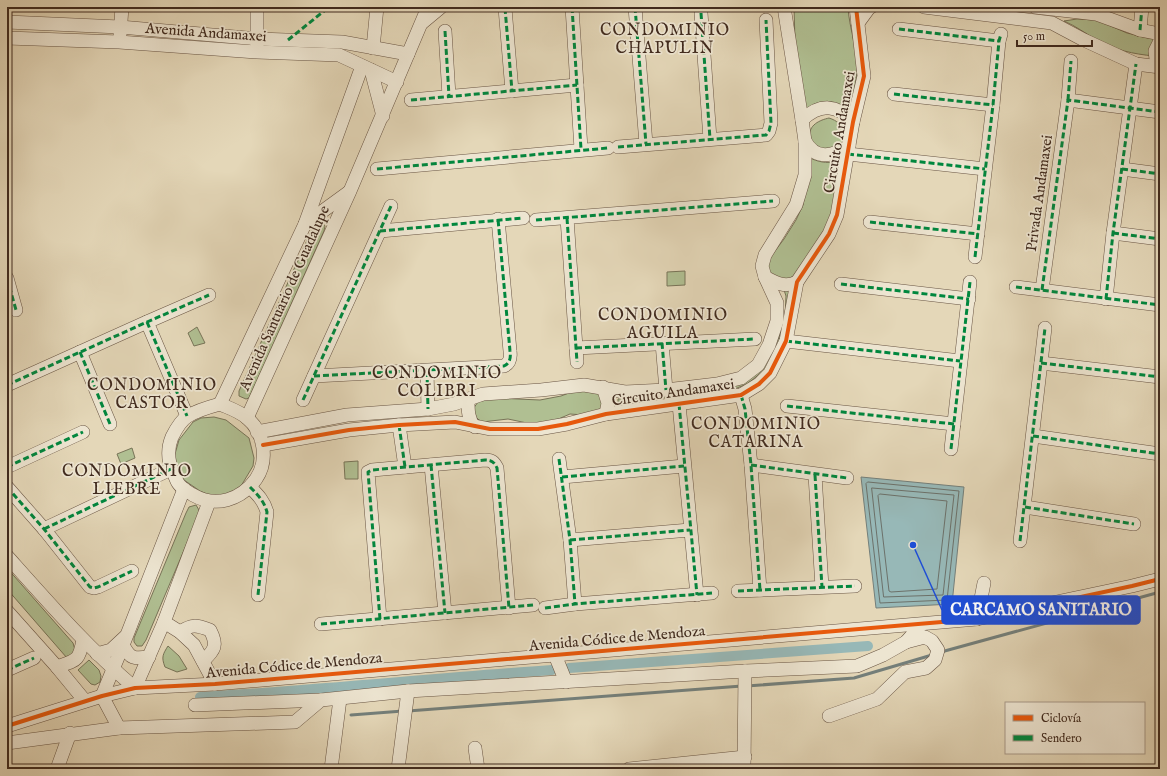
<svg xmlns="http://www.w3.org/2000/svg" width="1167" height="776" font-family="'IM FELL English',serif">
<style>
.green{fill:#b0bf92;stroke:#787458}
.water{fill:#97b8b7;stroke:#747f7a}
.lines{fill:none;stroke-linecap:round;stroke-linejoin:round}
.shore{stroke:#6c716a;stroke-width:1}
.stream{stroke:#747f7a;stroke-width:3}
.canal{stroke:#97b8b7;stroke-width:10}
.minor-casing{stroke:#695544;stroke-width:14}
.minor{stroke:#ede5d1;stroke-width:13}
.quiet{stroke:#00873e;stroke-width:3;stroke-dasharray:6 3;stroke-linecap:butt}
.cycleway-casing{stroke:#ede5d1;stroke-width:6}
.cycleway{stroke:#e8590c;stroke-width:4}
.labels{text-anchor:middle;stroke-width:3.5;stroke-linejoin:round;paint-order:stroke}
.street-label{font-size:15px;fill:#402a1e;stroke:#ede5d1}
.neighbourhood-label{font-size:16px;letter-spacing:1px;fill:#402a1e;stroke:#ede5d1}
.leader{fill:none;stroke:#1d4ed8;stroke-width:1.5}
.callout-dot{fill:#1d4ed8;stroke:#ede5d1;stroke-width:1.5}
.callout{fill:#1d4ed8;stroke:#1d4ed8;stroke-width:1.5}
.callout-label{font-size:16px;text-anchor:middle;font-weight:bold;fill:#fff}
</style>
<rect width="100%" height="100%" fill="#e4d7b8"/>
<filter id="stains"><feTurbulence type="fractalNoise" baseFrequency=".005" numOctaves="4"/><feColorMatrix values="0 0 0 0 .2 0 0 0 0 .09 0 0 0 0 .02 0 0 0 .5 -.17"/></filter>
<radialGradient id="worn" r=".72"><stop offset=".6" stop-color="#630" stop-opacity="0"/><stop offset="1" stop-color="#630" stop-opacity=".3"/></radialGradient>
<g class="green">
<path d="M794 7H848C849 28 858 50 857 71 856 85 852 98 849 111 832 100 822 97 805 110L796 76Z"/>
<path d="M1077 19 1097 20 1127 33 1148 38 1159 39 1154 56C1133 54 1115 50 1097 40 1086 34 1076 26 1064 21Z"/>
<path d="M829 118C845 123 850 137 838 150L815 149C814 145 811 140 810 137 808 125 820 120 829 118Z"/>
<path d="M810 158C821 163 830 164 841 160 838 179 835 199 830 218 827 231 803 271 792 277 783 282 774 277 768 270L769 259 784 239 796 220 803 205Z"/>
<polygon points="317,222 322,222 325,226 324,231 249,398 246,399 239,396 239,391 313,227"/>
<polygon points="685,271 685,285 667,286 667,272"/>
<polygon points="784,290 789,290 781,344 766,369 747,384 727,392 618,402 618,399 705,393 726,388 773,350 779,337 785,317 786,296"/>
<polygon points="197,327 205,343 194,346 188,333"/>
<polygon points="577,390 601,394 603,409 584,415 570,414 549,423 527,423 508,419 482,422 475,417 473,409 478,402 495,398 540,400 561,396"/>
<polygon points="214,417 226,420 249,438 254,458 253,466 241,486 234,491 218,497 209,495 200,491 184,480 178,474 173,461 179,440 193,422 201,418"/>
<polygon points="132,448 135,458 121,464 117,454"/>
<polygon points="358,461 358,479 345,479 344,462"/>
<polygon points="196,505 199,510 198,517 146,640 142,646 137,646 134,642 134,638 186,513 189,507"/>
<polygon points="7,568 73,643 75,650 73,657 67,658 7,589"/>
<path d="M168 646 179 656 187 669 177 672 165 667C161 657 163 654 168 646Z"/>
<polygon points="89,660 99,670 101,676 100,682 95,685 91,684 78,670"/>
</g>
<polygon class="water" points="861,477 964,487 952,604 876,608"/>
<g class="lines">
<g class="shore">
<polygon points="868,482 959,491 947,600 880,603 866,484"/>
<polygon points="872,488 954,495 943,595 884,597"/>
<polygon points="880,494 947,501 937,589 891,592 889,591 878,496"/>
</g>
<g class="stream">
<polyline points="941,652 1160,592"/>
<polyline points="747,686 854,678 932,655"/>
<polyline points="408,711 742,686"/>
<polyline points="351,715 403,711"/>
</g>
<g class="canal">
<polyline points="569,668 868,646"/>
<path d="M200 697C318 690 435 678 552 670"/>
</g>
<defs>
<g id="minor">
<polyline points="257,7 257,46"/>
<polyline points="572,7 581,149"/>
<polyline points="635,7 646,144"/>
<polyline points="924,7 1052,23 1084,40 1136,64 1160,67"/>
<polyline points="1035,7 1096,14 1140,30 1160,34"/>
<polyline points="505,8 512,91"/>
<polyline points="701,13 710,139"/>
<polyline points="7,22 120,27 258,39 342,42 408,54"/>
<polyline points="423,22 441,7"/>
<polyline points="858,23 869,8 871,7"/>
<polyline points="899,29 999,41"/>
<polyline points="1140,30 1142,7"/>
<polyline points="445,31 449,96"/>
<polyline points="120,35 122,7"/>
<polyline points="7,38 119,42 257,52 339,55 397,82"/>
<polyline points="1160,41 1155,51 1156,59 1160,63"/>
<polyline points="373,48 377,7"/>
<polyline points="371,70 383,116"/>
<polyline points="894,94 993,105"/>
<polyline points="411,100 577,85"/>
<polyline points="1068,100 1071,61"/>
<path d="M802 120C820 103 837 104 853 122"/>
<path d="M805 141C816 161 833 156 849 146"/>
<polyline points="618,147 766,135 769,131 771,123 766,20"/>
<polyline points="848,154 985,169"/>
<polyline points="377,169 608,148"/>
<polyline points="1122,169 1160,174"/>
<polyline points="567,218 577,362"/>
<polyline points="536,220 773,201"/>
<polyline points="870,222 978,234"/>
<polyline points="305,224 362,66"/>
<polyline points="380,231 523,218"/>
<polyline points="1113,233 1160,239"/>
<polyline points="975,257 993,105 999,41 1001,34"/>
<path d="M765 277C776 283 785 288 797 282"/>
<polyline points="7,278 16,310"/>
<polyline points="841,284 969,299"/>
<polyline points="1016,287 1160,305"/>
<polyline points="1042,290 1068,100 1160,112"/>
<polyline points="1106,299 1113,233 1136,64"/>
<polyline points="147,322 187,416"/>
<polyline points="786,341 960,361"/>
<polyline points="662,343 666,390"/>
<polyline points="576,348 755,339"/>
<polyline points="80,352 110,424"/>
<polyline points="1041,363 1160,377"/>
<polyline points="427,371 428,409"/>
<path d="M314 376 504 366C510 363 511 358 510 351L498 219"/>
<polyline points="7,385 147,322 209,295"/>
<polyline points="603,387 608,403 606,414"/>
<polyline points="741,395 745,409 751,465 760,590"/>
<polyline points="303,400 391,206"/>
<path d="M468 400C468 410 468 420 475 427"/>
<path d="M220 404C229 408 239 411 247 418 264 432 269 460 256 479 241 500 216 508 193 495 187 491 182 489 178 483 176 480 175 476 173 472 168 461 167 449 172 437 176 429 181 420 188 416 198 410 209 407 220 404Z"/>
<polyline points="220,404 305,224 349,192"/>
<polyline points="679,404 697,595"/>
<polyline points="787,406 954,424"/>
<polyline points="247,418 350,191 428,7"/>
<polyline points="399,425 405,467"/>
<polyline points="257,432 347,415 428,409 454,404 483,394 541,390 584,385 625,392 666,390 717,384 741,378 758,365 769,345 777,321 777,303 765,277 762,266 765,255 796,205 805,175 805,141 802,120 784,7"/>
<polyline points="1033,436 1160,454"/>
<polyline points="263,445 349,430 399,425 455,422 490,429 538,429 567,424 606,414 741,395 759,384 770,373 786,341 797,282 829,234 837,215 853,122 864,76 856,7"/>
<polyline points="951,449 970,282"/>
<polyline points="559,459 570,540 575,604"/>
<polyline points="431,465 445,613"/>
<polyline points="751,465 847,478"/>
<polyline points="7,467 83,432"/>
<polyline points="815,475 822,587"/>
<polyline points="562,477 684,466"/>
<polyline points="7,487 44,529 90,587 94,588 98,587 132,571"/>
<path d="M250 487C258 495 264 501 267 512L258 595"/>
<polyline points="1025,507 1134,524"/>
<polyline points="44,529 171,469"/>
<polyline points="570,540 690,530"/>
<polyline points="1020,541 1045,328"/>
<path d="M7 556C48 602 88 648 135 688"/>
<polyline points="738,591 855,586"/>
<polyline points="545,608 575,604 712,593"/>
<polyline points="7,611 57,667 85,701"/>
<path d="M380 619 368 472 372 470 485 460C492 460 494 462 497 468L509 608"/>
<polyline points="977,619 984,583"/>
<polyline points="164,622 180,632 194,645 215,684"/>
<polyline points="321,624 533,605"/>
<path d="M180 632C192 624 196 625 210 630 218 645 215 650 203 661"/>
<path d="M123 645C130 659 134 659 149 657"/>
<polyline points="97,654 111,650 125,637"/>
<polyline points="555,655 566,682"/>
<path d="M57 667C77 660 79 661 83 640"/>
<polyline points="7,670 34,658"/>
<polyline points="135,688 164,622 209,502"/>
<polyline points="102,696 123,645 184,489"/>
<polyline points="102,696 119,728"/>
<polyline points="195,705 321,700"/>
<polyline points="829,716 877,699 905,672 926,668 935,660 938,650 932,641 925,637 906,642"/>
<polyline points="7,726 102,696 135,688 215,684 977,619 1132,586 1160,579"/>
<polyline points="7,743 119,728 295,722 321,700 408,691 745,671 857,666 883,655 906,642 921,625"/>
<polyline points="475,748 478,769"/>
<polyline points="57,769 70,733"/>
<polyline points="331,769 340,699"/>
<polyline points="398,769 408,691"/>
<polyline points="629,769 745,757"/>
<polyline points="744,769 745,671"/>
</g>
</defs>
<use href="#minor" class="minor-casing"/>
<use href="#minor" class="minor"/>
<g class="quiet">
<polyline points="572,7 581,149"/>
<polyline points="635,7 646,144"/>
<polyline points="505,8 512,91"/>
<polyline points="701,13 710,139"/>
<polyline points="899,29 999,41"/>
<polyline points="1140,30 1142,7"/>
<polyline points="445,31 449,96"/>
<polyline points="288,40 329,7"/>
<polyline points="894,94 993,105"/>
<polyline points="411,100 577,85"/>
<polyline points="1068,100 1071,61"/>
<polyline points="618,147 766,135 769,131 771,123 766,20"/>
<polyline points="848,154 985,169"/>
<polyline points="377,169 608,148"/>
<polyline points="1122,169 1160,174"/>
<polyline points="567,218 577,362"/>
<polyline points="536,220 773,201"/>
<polyline points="870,222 978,234"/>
<polyline points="380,231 523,218"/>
<polyline points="1113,233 1160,239"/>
<polyline points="975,257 993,105 999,41 1001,34"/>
<polyline points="7,278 16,310"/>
<polyline points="841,284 969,299"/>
<polyline points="1016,287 1160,305"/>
<polyline points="1042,290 1068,100 1160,112"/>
<polyline points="1106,299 1113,233 1136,64"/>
<polyline points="147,322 187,416"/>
<polyline points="786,341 960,361"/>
<polyline points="662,343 666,390"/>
<polyline points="576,348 755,339"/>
<polyline points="80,352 110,424"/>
<polyline points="1041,363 1160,377"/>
<polyline points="427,371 428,409"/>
<path d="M314 376 504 366C510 363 511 358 510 351L498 219"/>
<polyline points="7,385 147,322 209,295"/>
<polyline points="741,395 745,409 751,465 760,590"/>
<polyline points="303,400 391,206"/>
<polyline points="679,404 697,595"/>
<polyline points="787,406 954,424"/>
<polyline points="399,425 405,467"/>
<polyline points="1033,436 1160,454"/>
<polyline points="951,449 970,282"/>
<polyline points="559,459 570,540 575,604"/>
<polyline points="431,465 445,613"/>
<polyline points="751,465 847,478"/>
<polyline points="7,467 83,432"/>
<polyline points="815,475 822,587"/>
<polyline points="562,477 684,466"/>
<polyline points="7,487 44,529 90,587 94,588 98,587 132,571"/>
<path d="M250 487C258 495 264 501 267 512L258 595"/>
<polyline points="1025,507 1134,524"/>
<polyline points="44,529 171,469"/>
<polyline points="570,540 690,530"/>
<polyline points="1020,541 1045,328"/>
<polyline points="738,591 855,586"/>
<polyline points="545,608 575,604 712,593"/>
<path d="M380 619 368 472 372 470 485 460C492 460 494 462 497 468L509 608"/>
<polyline points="321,624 533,605"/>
<polyline points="7,670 34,658"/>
</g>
<defs>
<g id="cycleway">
<polyline points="263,445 349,430 399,425 455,422 490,429 538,429 567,424 606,414 741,395 759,384 770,373 786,341 797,282 829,234 837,215 853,122 864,76 856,7"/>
<polyline points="7,726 102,696 135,688 215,684 977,619 1132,586 1160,579"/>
</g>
</defs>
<use href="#cycleway" class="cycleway-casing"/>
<use href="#cycleway" class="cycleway"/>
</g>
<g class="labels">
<g class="street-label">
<text transform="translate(206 32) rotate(4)" y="5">Avenida Andamaxei</text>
<text transform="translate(839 132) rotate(-80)" y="5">Circuito Andamaxei</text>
<text transform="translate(1039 193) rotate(-82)" y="5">Privada Andamaxei</text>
<text transform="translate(284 298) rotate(-66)" y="5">Avenida Santuario de Guadalupe</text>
<text transform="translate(673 392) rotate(-8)" y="5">Circuito Andamaxei</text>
<text transform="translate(617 638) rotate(-5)" y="5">Avenida Códice de Mendoza</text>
<text transform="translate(294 665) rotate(-5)" y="5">Avenida Códice de Mendoza</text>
</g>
<g class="neighbourhood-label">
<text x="665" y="35">CONDOMINIO<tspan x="665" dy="18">CHAPULIN</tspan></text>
<text x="663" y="320">CONDOMINIO<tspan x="663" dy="18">AGUILA</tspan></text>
<text x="437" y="378">CONDOMINIO<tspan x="437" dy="18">COLIBRI</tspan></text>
<text x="152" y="390">CONDOMINIO<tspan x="152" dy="18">CASTOR</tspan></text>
<text x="756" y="429">CONDOMINIO<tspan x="756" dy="18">CATARINA</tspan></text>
<text x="127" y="476">CONDOMINIO<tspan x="127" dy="18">LIEBRE</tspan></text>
</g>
</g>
<path class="leader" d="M913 545L942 610"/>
<circle class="callout-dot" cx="913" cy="545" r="4"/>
<rect class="callout" x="942" y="596" width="198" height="28" rx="4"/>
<g class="callout-label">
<text x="1041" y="615">CARCAMO SANITARIO</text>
</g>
<rect width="1167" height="776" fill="none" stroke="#e4d7b8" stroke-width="24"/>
<rect x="8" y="8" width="1151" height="760" fill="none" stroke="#402a1e" stroke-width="2"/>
<rect x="12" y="12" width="1143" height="752" fill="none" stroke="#402a1e"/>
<rect x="1005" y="702" width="140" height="52" fill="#ede5d1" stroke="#a89a89"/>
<rect x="1013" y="715" width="20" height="6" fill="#e8590c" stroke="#a89a89"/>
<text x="1041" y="722" font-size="12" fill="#402a1e">Ciclovía</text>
<rect x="1013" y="735" width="20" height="6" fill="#00873e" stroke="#a89a89"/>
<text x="1041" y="742" font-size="12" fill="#402a1e">Sendero</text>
<path d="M1017 40v6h75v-6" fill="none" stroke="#402a1e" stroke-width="2"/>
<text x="1023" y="40" font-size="12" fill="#402a1e" stroke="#ede5d1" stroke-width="3" paint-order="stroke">50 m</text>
<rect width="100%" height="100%" filter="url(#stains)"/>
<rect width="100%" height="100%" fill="url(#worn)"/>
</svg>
